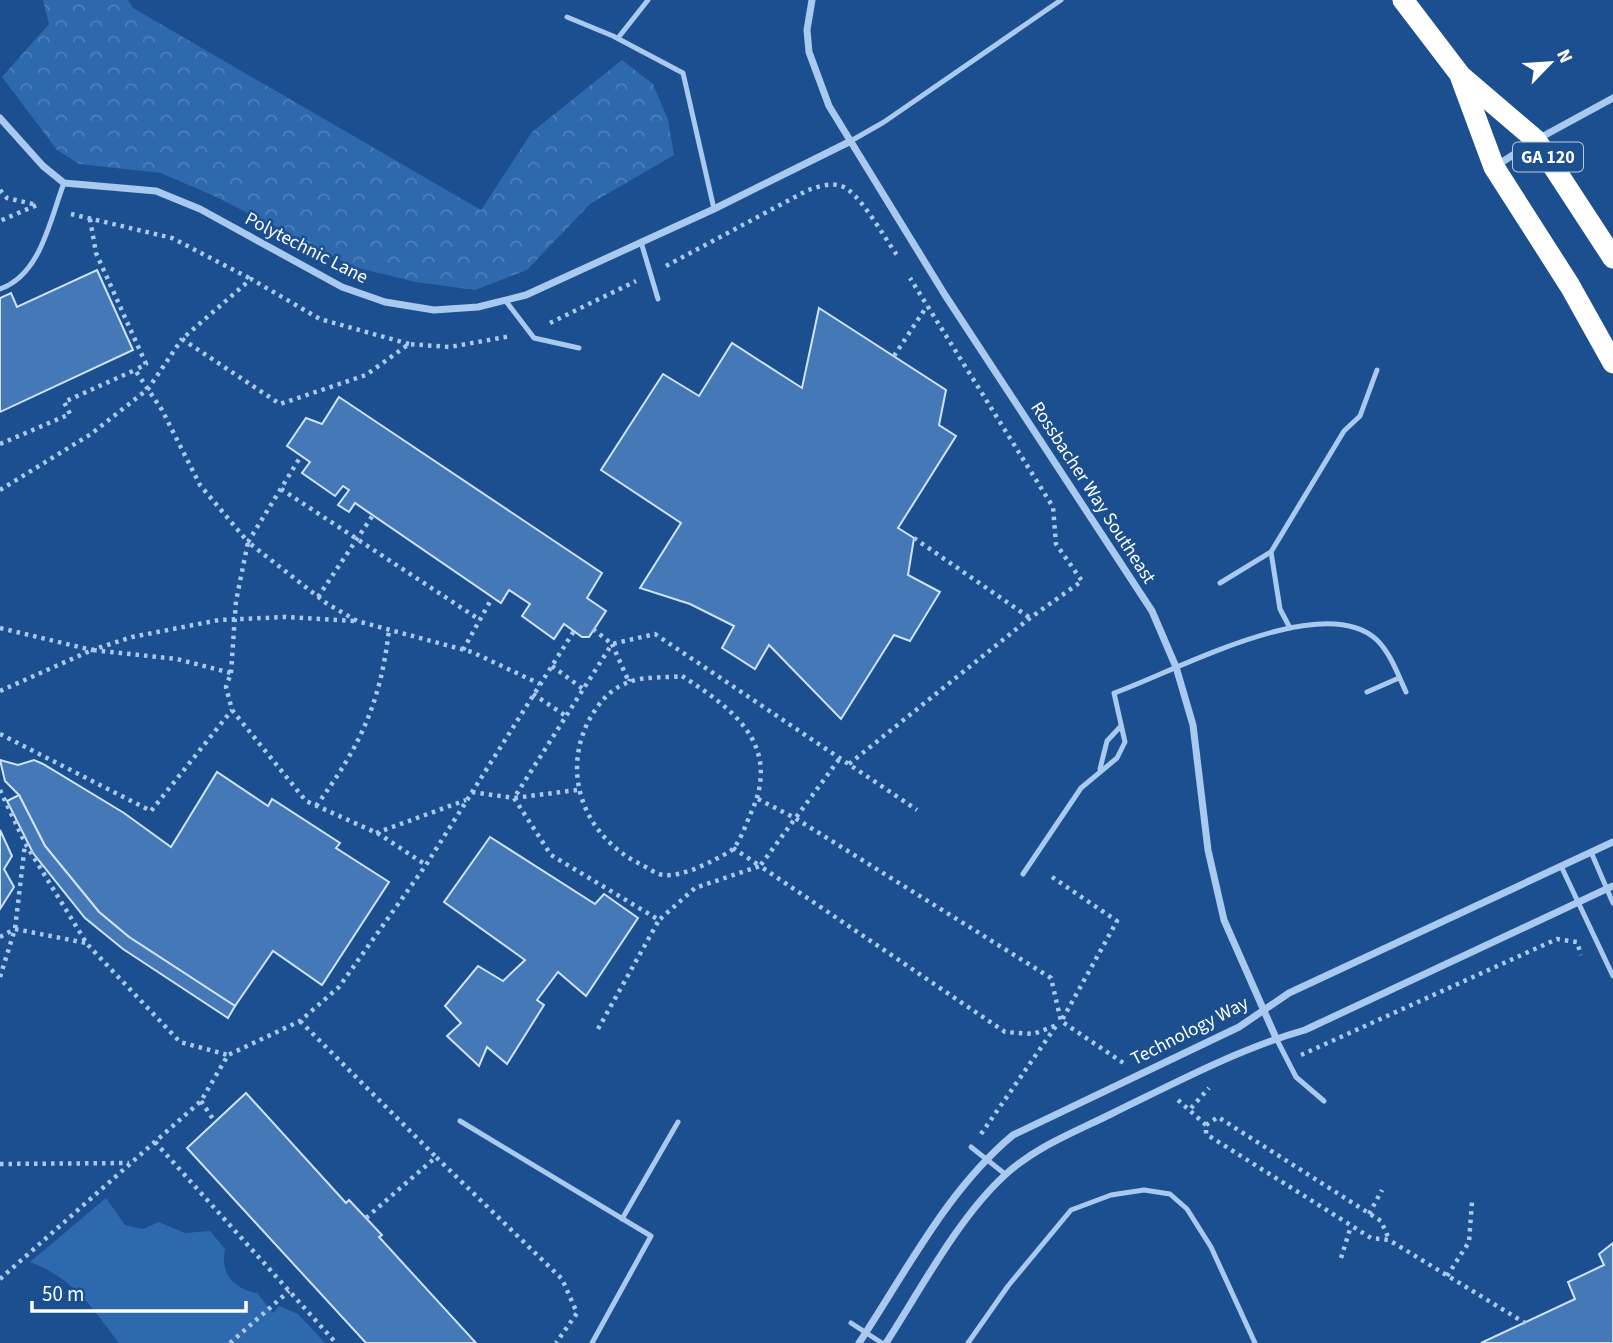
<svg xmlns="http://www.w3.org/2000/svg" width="1613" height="1343" font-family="'Source Sans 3',sans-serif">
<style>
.grass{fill:#2e69ad}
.forest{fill:url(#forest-crowns)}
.building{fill:#4478b7;stroke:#cfe3fa;stroke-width:2}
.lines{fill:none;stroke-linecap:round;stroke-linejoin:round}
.path{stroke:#a9c9ee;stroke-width:4.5;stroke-dasharray:3.5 5;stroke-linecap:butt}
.lane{stroke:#a9c9ee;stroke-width:5}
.street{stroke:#a9c9ee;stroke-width:7}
.highway{stroke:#fff;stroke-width:21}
.labels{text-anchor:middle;stroke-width:5;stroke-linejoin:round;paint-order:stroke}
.shield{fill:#1b4f8f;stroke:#bbcadd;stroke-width:2}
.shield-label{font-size:18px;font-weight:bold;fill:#fff}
.street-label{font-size:19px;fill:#fff;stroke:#1b4f8f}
</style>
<defs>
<pattern id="forest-crowns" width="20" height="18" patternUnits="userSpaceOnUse" patternTransform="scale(1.75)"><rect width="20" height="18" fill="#2e69ad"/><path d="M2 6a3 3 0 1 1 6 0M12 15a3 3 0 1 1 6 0" fill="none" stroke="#4d80b9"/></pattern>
</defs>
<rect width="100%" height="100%" fill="#1b4f8f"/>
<path class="grass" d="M106 1198 125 1225 143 1229 159 1222 185 1233 210 1231 225 1249C220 1273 233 1289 257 1293L273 1313 279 1306 298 1314 325 1343H119C91 1306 74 1279 30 1262Z"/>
<polygon class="forest" points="43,0 128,0 133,8 481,210 532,132 622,60 653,84 668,120 674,155 590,204 527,270 475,290 416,282 354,267 214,196 161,173 79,164 57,150 2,77 49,24"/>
<g class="building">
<polygon points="97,270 133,350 0,412 0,298 11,293 17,307"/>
<polygon points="819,308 946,390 939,425 956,436 898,528 914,538 908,575 940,592 910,641 894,635 841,719 769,645 755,669 722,648 734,626 690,604 640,588 681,523 601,470 663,374 699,396 732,343 802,388"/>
<polygon points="339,397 602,573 587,598 606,611 589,637 582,637 564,624 554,639 522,616 530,604 509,590 501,603 355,503 349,512 338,505 349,490 343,486 335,496 302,473 310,462 287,446 306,418 322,424"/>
<polygon points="0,760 18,765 34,760 43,764 124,813 171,847 217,772 268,806 272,799 340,843 336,848 389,882 322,985 273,951 235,1006 129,937 99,912 45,846 19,795 5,781"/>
<polygon points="19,795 45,846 99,912 129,937 235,1006 228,1018 123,949 85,918 33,853 7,801"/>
<polygon points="0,830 12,856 4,869 14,887 0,909"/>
<polygon points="490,837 595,904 604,894 638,918 586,996 558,972 537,1000 544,1005 507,1064 487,1047 479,1066 447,1036 461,1023 445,1006 478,966 503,981 525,960 444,902"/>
<polygon points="246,1093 346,1203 349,1200 382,1235 379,1237 476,1343 366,1343 187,1148"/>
<polygon points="1613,1243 1613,1343 1481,1343 1575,1299 1568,1282 1604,1265 1599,1254"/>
</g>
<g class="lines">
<g class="path">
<polyline points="0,190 7,198 37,205 0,221"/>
<polyline points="71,214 172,238 251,279"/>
<polyline points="90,219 96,253 146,364 135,370"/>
<path d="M666 266 808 190C818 187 830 182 841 186 859 191 885 239 897 255"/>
<polyline points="550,323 636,281"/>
<polyline points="409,344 320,319 251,279 182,339 280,404 366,375 409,344 450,347 511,336"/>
<polyline points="894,356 927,306"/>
<polyline points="0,444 70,414 64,402 135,370 162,410 200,485 248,542 301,456"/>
<polyline points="281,489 480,620"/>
<polyline points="0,490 91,434 148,389 182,339"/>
<polyline points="914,538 1030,618"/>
<polyline points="318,597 373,515"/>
<polyline points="0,628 92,650 132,637 219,620 285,617 356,621"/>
<polyline points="593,629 612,644 655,634 917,810"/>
<polyline points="612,644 629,682 630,679"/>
<polyline points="463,650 492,598"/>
<polyline points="552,666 583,689"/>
<polyline points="231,673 236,601 248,542 326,603 357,621 472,652 540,684"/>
<path d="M682 676C735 710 783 746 750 815 745 826 739 846 729 852 713 861 683 877 664 875 657 875 647 867 640 864 586 837 561 777 588 722 597 705 609 689 629 682 644 676 666 678 682 676Z"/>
<polyline points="0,691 92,650 177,659 231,673 226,687 232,710 306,801 379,834 426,865"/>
<polyline points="533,694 566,716"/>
<polyline points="0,734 151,811 232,710"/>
<polyline points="849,764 1030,618 1082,581 1056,544 1053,507 910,278"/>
<polyline points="0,790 25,843 87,944 180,1042 228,1055"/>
<polyline points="577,790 514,798 612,644"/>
<polyline points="472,792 514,798 551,855 659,920 695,888 760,866 1005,1032 1033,1034 1057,1025"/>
<polyline points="758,799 795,818 1051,978 1061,1021 1125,1064"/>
<path d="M316 806C360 747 381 702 389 629"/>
<polyline points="376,833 466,800"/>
<polyline points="733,848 760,866 840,758"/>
<polyline points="1052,877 1117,921 1062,1020"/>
<polyline points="0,937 15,929 86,943"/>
<polyline points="0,977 15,929 25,844"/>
<polyline points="300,1021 436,1157"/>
<polyline points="598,1029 659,920"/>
<polyline points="1301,1055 1557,939 1577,942 1581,955"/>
<polyline points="1178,1100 1206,1125 1206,1134 1371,1238 1389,1240 1525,1323"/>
<polyline points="201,1101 215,1122"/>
<polyline points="1191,1108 1209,1088"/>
<polyline points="1206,1125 1218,1117 1381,1221 1389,1239"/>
<polyline points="981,1134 1056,1026"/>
<polyline points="155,1142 336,1343"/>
<polyline points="0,1164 129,1163"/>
<polyline points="1369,1214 1382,1190"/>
<polyline points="366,1218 436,1157 562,1279 577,1313 556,1343"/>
<polyline points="1341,1258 1351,1226"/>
<polyline points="1447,1276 1469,1242 1472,1202"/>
<polyline points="0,1279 201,1101 228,1055 300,1021 339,987 426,865 574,631"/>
<polyline points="230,1343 289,1291"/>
</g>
<g class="lane">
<polyline points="567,17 613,36 683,73 714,209"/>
<polyline points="618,38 648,0"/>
<polyline points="849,142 884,122 1061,0"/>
<polyline points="641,242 658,299"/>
<path d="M0 289C41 275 50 219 64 183"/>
<polyline points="505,300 534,338 579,348"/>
<polyline points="1220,583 1271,552"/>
<polyline points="1290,628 1280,609 1271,552 1344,431 1360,416 1377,370"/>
<polyline points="1367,692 1399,678"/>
<polyline points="1100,769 1107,741 1121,726"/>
<polyline points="1591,852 1613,903"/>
<polyline points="1561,866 1613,976"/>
<path d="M1023 874 1081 788 1117 758 1125 742 1114 693C1174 672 1323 589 1377 640 1391 654 1398 675 1406 692"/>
<polyline points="1276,1038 1296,1077 1324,1101"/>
<polyline points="460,1121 651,1236 592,1343"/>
<polyline points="971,1147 1005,1174"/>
<polyline points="622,1219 678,1122"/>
<polyline points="851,1323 882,1343"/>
<polyline points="968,1343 1008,1286 1071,1210 1111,1195 1144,1190 1170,1194 1187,1209 1211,1247 1255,1343"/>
</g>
<g class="street">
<polyline points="812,0 807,30 809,52 829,106 945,295 1152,611 1176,667 1193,725 1208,850 1224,920 1276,1038"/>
<polyline points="0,118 43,166 64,183 156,191 200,209 342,287 385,302 434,310 478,307 526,295 714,209 849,142"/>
<polyline points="1496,166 1536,140 1613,98"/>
<path d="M859 1343C906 1272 947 1190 1013 1135L1239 1027 1289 993 1613 842"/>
<path d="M886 1343C921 1289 958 1218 1005 1175 1035 1147 1075 1132 1111 1114 1173 1084 1238 1049 1305 1030L1613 886"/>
</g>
<g class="highway">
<polyline points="1403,0 1461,76 1536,140 1613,258"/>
<polyline points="1461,78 1494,167 1570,286 1613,363"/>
</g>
</g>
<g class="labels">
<rect class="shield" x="1513" y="142.5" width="70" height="29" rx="5"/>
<g class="shield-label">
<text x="1548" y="163">GA 120</text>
</g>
<g class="street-label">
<text transform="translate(307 247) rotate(27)" y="7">Polytechnic Lane</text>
<text transform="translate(1094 492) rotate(57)" y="7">Rossbacher Way Southeast</text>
<text transform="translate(1189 1030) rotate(-27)" y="7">Technology Way</text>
</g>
</g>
<g transform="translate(1550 63) rotate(65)" stroke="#1b4f8f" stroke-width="5" paint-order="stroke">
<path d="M0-5L12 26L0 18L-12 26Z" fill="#ffffff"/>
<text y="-10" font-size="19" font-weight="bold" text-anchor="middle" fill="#ffffff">N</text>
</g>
<path d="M32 1301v10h214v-10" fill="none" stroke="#ffffff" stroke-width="3.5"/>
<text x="42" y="1301" font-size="21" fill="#ffffff" stroke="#1b4f8f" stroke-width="5" paint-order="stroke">50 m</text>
</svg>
